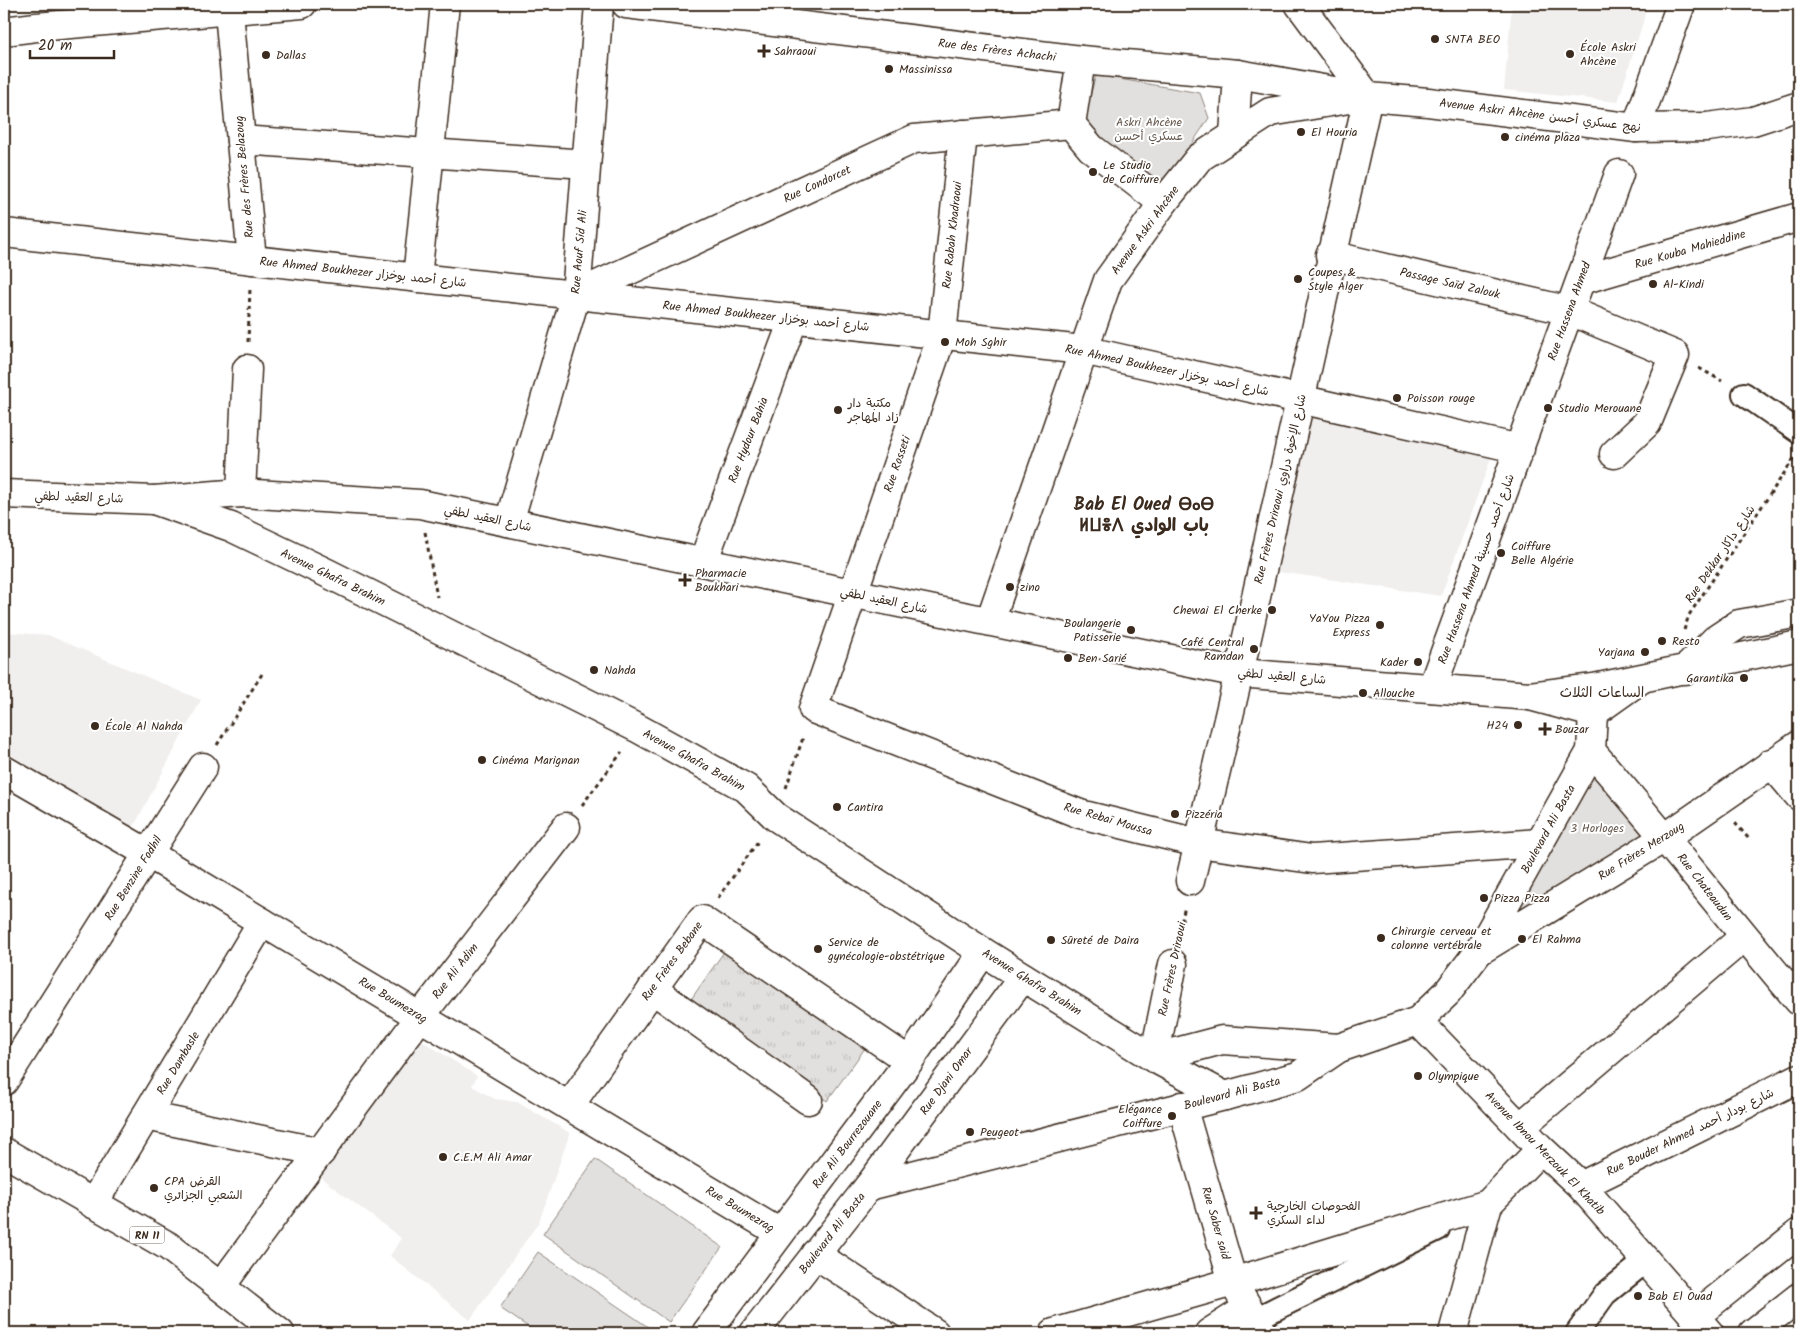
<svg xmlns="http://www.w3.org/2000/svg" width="1803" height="1337" font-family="Kalam,'Playpen Sans Arabic','Noto Sans Tifinagh',sans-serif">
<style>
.built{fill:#f1efee}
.grass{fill:url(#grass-tufts);stroke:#8e857e}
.garden{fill:#e2e0de;stroke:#8e857e}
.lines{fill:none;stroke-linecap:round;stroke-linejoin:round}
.pedestrian-casing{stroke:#3b2a1e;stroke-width:26}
.minor-casing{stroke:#3b2a1e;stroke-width:31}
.tertiary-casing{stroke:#3b2a1e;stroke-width:31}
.secondary-casing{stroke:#3b2a1e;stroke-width:31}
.primary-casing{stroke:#3b2a1e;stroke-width:31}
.path{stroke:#3b2a1e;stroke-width:3;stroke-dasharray:4 4;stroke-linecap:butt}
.pedestrian{stroke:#fff;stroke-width:22}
.minor{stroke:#fff;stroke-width:28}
.tertiary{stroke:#fff;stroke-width:28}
.secondary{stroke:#fff;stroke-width:28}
.primary{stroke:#fff;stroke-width:28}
.poi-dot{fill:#3b2a1e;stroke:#fff;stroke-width:2}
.labels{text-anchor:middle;stroke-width:4;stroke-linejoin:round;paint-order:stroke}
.shield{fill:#fff;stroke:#766a62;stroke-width:1}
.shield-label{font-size:11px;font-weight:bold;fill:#3b2a1e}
.poi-label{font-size:12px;fill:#3b2a1e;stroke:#fff;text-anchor:start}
.street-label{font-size:12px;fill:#3b2a1e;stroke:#fff}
.park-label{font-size:12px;fill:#65584e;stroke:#fff}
.neighbourhood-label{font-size:14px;fill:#3b2a1e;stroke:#fff}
.district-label{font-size:18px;font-weight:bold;fill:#3b2a1e;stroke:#fff}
</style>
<defs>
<pattern id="grass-tufts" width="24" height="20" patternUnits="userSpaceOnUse" patternTransform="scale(1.25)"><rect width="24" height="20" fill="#e2e0de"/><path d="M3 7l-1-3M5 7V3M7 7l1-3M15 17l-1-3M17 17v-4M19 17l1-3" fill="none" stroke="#c3c0be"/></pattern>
</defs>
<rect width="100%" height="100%" fill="#fff"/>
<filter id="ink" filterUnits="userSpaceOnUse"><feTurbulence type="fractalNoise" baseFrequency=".02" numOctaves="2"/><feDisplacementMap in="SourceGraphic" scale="10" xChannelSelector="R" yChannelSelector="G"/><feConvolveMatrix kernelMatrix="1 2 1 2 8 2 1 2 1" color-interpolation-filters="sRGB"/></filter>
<g filter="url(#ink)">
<g class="built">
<polygon points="1512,4 1646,4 1644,19 1618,102 1504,90"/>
<polygon points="1307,406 1495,447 1441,596 1273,571"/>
<polygon points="4,632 48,635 201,700 133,828 4,752"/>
<polygon points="412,1034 477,1076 472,1086 495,1099 517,1102 570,1133 539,1222 470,1320 390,1256 401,1238 321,1178 331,1158"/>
</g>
<polygon class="grass" points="728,946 868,1044 827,1101 687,1005"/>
<g class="garden">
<polygon points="1096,75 1200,93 1209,118 1169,178 1143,181 1083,121"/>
<polygon points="1593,770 1645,836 1508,918"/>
<polygon points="595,1159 722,1247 669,1322 543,1234"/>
<polygon points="538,1252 657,1333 537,1333 500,1308"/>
</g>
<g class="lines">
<defs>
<g id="pedestrian">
<polyline points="1744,394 1799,432"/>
<polyline points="1255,1319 1438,1229"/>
<polyline points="1577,1333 1605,1294 1646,1261"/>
</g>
<g id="minor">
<polyline points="1299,4 1368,97"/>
<polyline points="229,12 252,260"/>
<polyline points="1081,60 1071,124 1091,148 1163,203"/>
<polyline points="1636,128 1681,4"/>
<polyline points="963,134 942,335 813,709 1080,814 1198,843 1312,859 1539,843"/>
<polyline points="1234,135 1238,74"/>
<polyline points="241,140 586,164"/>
<polyline points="4,233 1083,350 1520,449"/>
<polyline points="1330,255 1570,311 1675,355 1647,423 1614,454"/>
<polyline points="417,278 445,4"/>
<polyline points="1581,280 1799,217"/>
<polyline points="578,294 914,139 1071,124"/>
<polyline points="241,493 247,369"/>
<polyline points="509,522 576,295 599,4"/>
<polyline points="703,562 794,318"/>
<polyline points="990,621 1108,280 1163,203 1199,158 1270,112 1361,97"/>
<polyline points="1432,688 1619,174"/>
<path d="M1591 751C1663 833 1729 919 1799 1001"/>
<polyline points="1771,763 1799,796"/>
<polyline points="4,770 149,854 780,1233"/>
<polyline points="1190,881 1239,673 1368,97"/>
<polyline points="1479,951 1666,837 1799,745"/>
<polyline points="652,989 808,1100"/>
<polyline points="1154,1058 1173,964"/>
<polyline points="4,1081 203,767"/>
<polyline points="569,1106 702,920 909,1061"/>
<polyline points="1182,1106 1233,1282 1263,1333"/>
<polyline points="146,1116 321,1152"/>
<polyline points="1520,1127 1744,937"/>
<polyline points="869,1186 1225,1096"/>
<polyline points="1581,1186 1799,1078"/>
<polyline points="93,1204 262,922"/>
<polyline points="815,1254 935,1333"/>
<polyline points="221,1286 420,1017 566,827"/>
<polyline points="1694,1317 1799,1233"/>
<polyline points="706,1333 909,1061 983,952"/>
<polyline points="754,1333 869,1186 1023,977"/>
<polyline points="1054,1333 1233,1282 1488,1204 1541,1149"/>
<polyline points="1209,1333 1248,1308"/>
<polyline points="1453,1333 1488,1204"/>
<polyline points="1753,1333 1799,1297"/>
</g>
<g id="tertiary">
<polyline points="626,4 1081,60 1238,74 1368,97 1428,102 1636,128 1707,127 1753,121 1799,106"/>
<polyline points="4,31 36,27 302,4"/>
<polyline points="154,500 231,527 327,573 639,729 746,788 776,817 983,952 1154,1058 1225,1096 1298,1076 1339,1048 1418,1021 1447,993 1479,951 1591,751 1593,713"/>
<polyline points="1530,696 1593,713"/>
<polyline points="1593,713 1641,679"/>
<polyline points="1418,1021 1541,1149 1581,1186 1709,1333"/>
<polyline points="1154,1058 1222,1040 1339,1048"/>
</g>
<g id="secondary">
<polyline points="4,494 154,500 241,493 420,504 1239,673 1530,696 1594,688 1799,645"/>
<polyline points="1685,670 1715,640 1739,624 1799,613"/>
</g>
<polyline id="primary" points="4,1152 168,1246 280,1333"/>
</defs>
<use href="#pedestrian" class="pedestrian-casing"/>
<use href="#minor" class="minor-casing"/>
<use href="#tertiary" class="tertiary-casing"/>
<use href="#secondary" class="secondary-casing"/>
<use href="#primary" class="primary-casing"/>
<g class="path">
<polyline points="248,342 250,288"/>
<polyline points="1699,368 1722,381"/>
<polyline points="425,532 437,597"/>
<polyline points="1684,630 1689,615 1795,457"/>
<polyline points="217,745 262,674"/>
<polyline points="786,788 804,735"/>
<polyline points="582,805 622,752"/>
<polyline points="1735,823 1749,839"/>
<polyline points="718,898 759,840"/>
<polyline points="1178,937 1185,906"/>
</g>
<use href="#pedestrian" class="pedestrian"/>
<use href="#minor" class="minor"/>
<use href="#tertiary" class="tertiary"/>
<use href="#secondary" class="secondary"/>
<use href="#primary" class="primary"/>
</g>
</g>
<g class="poi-dot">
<circle cx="1435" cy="39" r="5"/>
<path d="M761.5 43.5h5v5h5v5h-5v5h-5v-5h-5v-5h5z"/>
<circle cx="1570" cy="54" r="5"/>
<circle cx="266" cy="55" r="5"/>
<circle cx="889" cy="69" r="5"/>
<circle cx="1301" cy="132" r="5"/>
<circle cx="1505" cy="137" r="5"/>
<circle cx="1093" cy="172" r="5"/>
<circle cx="1298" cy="279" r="5"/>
<circle cx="1653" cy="284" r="5"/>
<circle cx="945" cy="342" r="5"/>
<circle cx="1397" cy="398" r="5"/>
<circle cx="1548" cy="408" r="5"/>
<circle cx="838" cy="410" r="5"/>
<circle cx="1501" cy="553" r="5"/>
<path d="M682.5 572.5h5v5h5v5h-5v5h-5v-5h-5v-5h5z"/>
<circle cx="1010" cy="587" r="5"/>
<circle cx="1272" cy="610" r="5"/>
<circle cx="1380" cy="625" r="5"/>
<circle cx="1131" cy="630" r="5"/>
<circle cx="1662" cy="641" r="5"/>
<circle cx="1254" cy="649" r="5"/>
<circle cx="1645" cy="652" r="5"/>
<circle cx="1068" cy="658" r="5"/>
<circle cx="1418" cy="662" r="5"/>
<circle cx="594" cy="670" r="5"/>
<circle cx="1744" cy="678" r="5"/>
<circle cx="1363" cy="693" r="5"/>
<circle cx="1518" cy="725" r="5"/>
<circle cx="95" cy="726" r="5"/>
<path d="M1542.5 721.5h5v5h5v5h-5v5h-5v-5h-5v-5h5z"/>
<circle cx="482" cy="760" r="5"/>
<circle cx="837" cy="807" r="5"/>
<circle cx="1175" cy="814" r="5"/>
<circle cx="1484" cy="898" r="5"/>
<circle cx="1381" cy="938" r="5"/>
<circle cx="1522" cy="939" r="5"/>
<circle cx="1051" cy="940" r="5"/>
<circle cx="818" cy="949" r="5"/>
<circle cx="1418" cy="1076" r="5"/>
<circle cx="1172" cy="1116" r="5"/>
<circle cx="970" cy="1132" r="5"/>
<circle cx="443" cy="1157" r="5"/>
<circle cx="154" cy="1188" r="5"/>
<path d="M1253.5 1205.5h5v5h5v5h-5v5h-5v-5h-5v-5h5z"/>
<circle cx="1638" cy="1296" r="5"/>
</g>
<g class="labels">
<rect class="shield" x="129.5" y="1226.5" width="35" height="17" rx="4"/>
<g class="shield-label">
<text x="147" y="1239">RN 11</text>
</g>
<g class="poi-label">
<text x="1445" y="43">SNTA BEO</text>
<text x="1580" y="51">École Askri<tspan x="1580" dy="14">Ahcène</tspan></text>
<text x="774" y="55">Sahraoui</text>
<text x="276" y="59">Dallas</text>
<text x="899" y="73">Massinissa</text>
<text x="1311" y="136">El Houria</text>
<text x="1515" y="141">cinéma plaza</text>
<text x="1103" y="169">Le Studio<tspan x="1103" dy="14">de Coiffure</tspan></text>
<text x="1308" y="276">Coupes &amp;<tspan x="1308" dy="14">Style Alger</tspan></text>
<text x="1663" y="288">Al-Kindi</text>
<text x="955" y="346">Moh Sghir</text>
<text x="1407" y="402">Poisson rouge</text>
<text x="848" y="407">مكتبة دار<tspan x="848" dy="14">زاد المهاجر</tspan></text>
<text x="1558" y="412">Studio Merouane</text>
<text x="1511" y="550">Coiffure<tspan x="1511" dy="14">Belle Algérie</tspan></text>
<text x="695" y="577">Pharmacie<tspan x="695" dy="14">Boukhari</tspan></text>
<text x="1020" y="591">zino</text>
<text x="1262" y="614" text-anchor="end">Chewai El Cherke</text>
<text x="1370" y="622" text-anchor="end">YaYou Pizza<tspan x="1370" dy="14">Express</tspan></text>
<text x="1121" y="627" text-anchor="end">Boulangerie<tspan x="1121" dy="14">Patisserie</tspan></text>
<text x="1672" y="645">Resto</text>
<text x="1244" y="646" text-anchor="end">Café Central<tspan x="1244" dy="14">Ramdan</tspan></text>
<text x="1635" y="656" text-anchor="end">Yarjana</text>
<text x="1078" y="662">Ben Sarié</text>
<text x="1408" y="666" text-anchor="end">Kader</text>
<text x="604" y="674">Nahda</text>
<text x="1734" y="682" text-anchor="end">Garantika</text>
<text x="1373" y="697">Allouche</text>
<text x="1508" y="729" text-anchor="end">H24</text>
<text x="105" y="730">École Al Nahda</text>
<text x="1555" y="733">Bouzar</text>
<text x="492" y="764">Cinéma Marignan</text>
<text x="847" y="811">Cantira</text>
<text x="1185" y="818">Pizzéria</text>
<text x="1494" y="902">Pizza Pizza</text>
<text x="1391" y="935">Chirurgie cerveau et<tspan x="1391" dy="14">colonne vertébrale</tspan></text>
<text x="1532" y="943">El Rahma</text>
<text x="1061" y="944">Sûreté de Daira</text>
<text x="828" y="946">Service de<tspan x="828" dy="14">gynécologie-obstétrique</tspan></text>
<text x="1428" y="1080">Olympique</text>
<text x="1162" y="1113" text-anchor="end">Elégance<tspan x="1162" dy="14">Coiffure</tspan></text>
<text x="980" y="1136">Peugeot</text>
<text x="453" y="1161">C.E.M Ali Amar</text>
<text x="164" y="1185">CPA القرض<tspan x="164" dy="14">الشعبي الجزائري</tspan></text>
<text x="1267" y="1210">الفحوصات الخارجية<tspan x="1267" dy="14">لداء السكري</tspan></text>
<text x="1648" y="1300">Bab El Ouad</text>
</g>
<g class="street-label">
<text transform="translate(997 50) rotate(7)" y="4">Rue des Frères Achachi</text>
<text transform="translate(1540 115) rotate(7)" y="4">Avenue Askri Ahcène نهج عسكري أحسن</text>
<text transform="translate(244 177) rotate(-95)" y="4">Rue des Frères Belazoug</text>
<text transform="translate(817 184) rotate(-25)" y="4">Rue Condorcet</text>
<text transform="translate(1145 230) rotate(-54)" y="4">Avenue Askri Ahcène</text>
<text transform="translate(952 235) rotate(-84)" y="4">Rue Rabah Khadraoui</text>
<text transform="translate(1690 249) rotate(-16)" y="4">Rue Kouba Mahieddine</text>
<text transform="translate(579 252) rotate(-85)" y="4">Rue Aouf Sid Ali</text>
<text transform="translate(363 272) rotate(6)" y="4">Rue Ahmed Boukhezer شارع أحمد بوخزار</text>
<text transform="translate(1450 283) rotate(13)" y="4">Passage Saïd Zalouk</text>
<text transform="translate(1569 311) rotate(-70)" y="4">Rue Hassena Ahmed</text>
<text transform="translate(766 316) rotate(6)" y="4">Rue Ahmed Boukhezer شارع أحمد بوخزار</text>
<text transform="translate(1167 370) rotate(12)" y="4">Rue Ahmed Boukhezer شارع أحمد بوخزار</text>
<text transform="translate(748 440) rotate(-69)" y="4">Rue Hydour Bahia</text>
<text transform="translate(897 464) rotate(-71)" y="4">Rue Rosseti</text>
<text transform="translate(1280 489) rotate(-77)" y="4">Rue Frères Driraoui شارع الإخوة دراوي</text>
<text transform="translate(79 497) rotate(2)" y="4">شارع العقيد لطفي</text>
<text transform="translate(488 518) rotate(12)" y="4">شارع العقيد لطفي</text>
<text transform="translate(1720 554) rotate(-56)" y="4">Rue Dekkar شارع داكار</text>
<text transform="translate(1476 569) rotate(-70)" y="4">Rue Hassena Ahmed شارع أحمد حسينة</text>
<text transform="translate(333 577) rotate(26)" y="4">Avenue Ghafra Brahim</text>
<text transform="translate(884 600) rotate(12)" y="4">شارع العقيد لطفي</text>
<text transform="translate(1282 676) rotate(5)" y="4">شارع العقيد لطفي</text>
<text transform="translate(694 760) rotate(29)" y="4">Avenue Ghafra Brahim</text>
<text transform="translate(1108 819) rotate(16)" y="4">Rue Rebaï Moussa</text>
<text transform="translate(1548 829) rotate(-61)" y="4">Boulevard Ali Basta</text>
<text transform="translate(1641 851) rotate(-32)" y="4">Rue Frères Merzoug</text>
<text transform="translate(133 878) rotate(-58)" y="4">Rue Benzine Fodhil</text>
<text transform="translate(1705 887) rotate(52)" y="4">Rue Chateaudun</text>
<text transform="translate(672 961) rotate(-54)" y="4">Rue Frères Bebane</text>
<text transform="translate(1172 969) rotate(-78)" y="4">Rue Frères Driraoui</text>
<text transform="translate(455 971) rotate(-52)" y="4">Rue Ali Adim</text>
<text transform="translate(1032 982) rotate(32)" y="4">Avenue Ghafra Brahim</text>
<text transform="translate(393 1000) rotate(31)" y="4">Rue Boumezrag</text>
<text transform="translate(178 1063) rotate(-59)" y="4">Rue Dambasle</text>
<text transform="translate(946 1081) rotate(-54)" y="4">Rue Djani Omar</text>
<text transform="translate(1232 1093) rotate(-15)" y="4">Boulevard Ali Basta</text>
<text transform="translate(1690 1132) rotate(-26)" y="4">Rue Bouder Ahmed شارع بودار أحمد</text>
<text transform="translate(847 1144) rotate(-53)" y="4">Rue Ali Bourrezouane</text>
<text transform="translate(1545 1153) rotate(46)" y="4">Avenue Ibnou Merzouk El Khatib</text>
<text transform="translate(740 1209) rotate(31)" y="4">Rue Boumezrag</text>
<text transform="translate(1216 1223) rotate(74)" y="4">Rue Saber said</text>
<text transform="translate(832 1233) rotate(-52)" y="4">Boulevard Ali Basta</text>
</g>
<g class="park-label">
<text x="1149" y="126">Askri Ahcène<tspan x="1149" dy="14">عسكري أحسن</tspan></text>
<text x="1597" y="832">3 Horloges</text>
</g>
<g class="neighbourhood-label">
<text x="1602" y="697">الساعات الثلاث</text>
</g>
<g class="district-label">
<text x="1144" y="510">Bab El Oued ⴱⴰⴱ<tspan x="1144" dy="21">ⵍⵡⴻⴷ باب الوادي</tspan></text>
</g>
</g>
<rect width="1803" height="1337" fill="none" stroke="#fff" stroke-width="20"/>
<rect x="10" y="10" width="1783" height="1317" fill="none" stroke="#3b2a1e" stroke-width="2" filter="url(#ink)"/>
<path d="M30 50v8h84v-8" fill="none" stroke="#3b2a1e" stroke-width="2.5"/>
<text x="38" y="50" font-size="15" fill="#3b2a1e" stroke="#ffffff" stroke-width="4" paint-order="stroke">20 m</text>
</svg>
